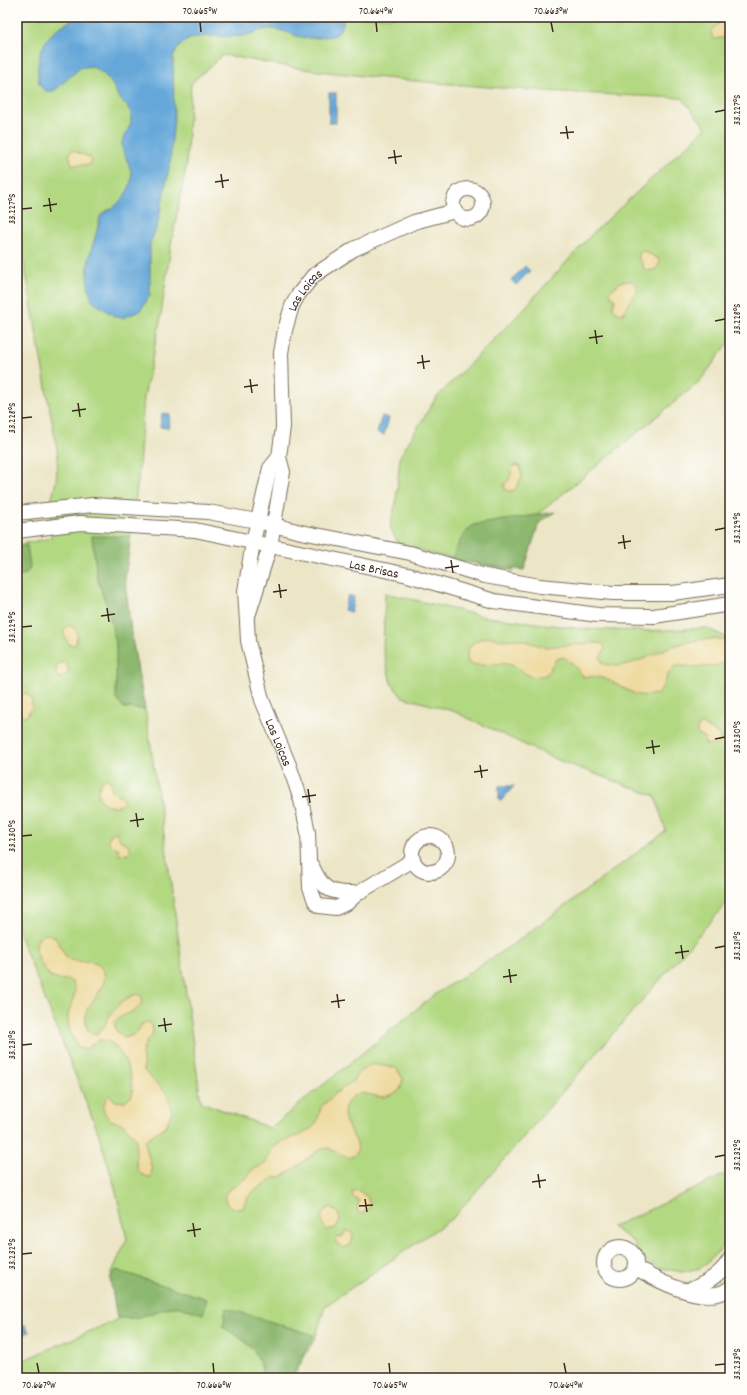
<svg xmlns="http://www.w3.org/2000/svg" width="747" height="1395" font-family="Dekko,sans-serif">
<style>
.green{fill:#b2d881;stroke:#768150}
.forest{fill:#8db86f;stroke:#647146}
.sand{fill:#eeda9e;stroke:#94825e}
.water{fill:#65a7d9;stroke:#50687c}
.lines{fill:none;stroke-linecap:round;stroke-linejoin:round}
.minor-casing{stroke:#796c59;stroke-width:16}
.minor{stroke:#fff;stroke-width:14}
.ticks{fill:none;stroke:#3b2a1e;stroke-width:1.5}
.labels{text-anchor:middle;stroke-width:3;stroke-linejoin:round;paint-order:stroke}
.street-label{font-size:13px;fill:#3b2a1e;stroke:#fdfcf7}
.neatline{fill:none;stroke:#3b2a1e;stroke-width:1.5}
.ticks-label{font-size:10px;text-anchor:middle;fill:#3b2a1e}
</style>
<rect width="100%" height="100%" fill="#fdfcf7"/>
<filter id="ink" filterUnits="userSpaceOnUse"><feTurbulence type="fractalNoise" baseFrequency=".025" numOctaves="2"/><feDisplacementMap in="SourceGraphic" scale="8" xChannelSelector="R" yChannelSelector="G"/><feConvolveMatrix kernelMatrix="1 2 1 2 8 2 1 2 1" color-interpolation-filters="sRGB"/></filter>
<filter id="wash" filterUnits="userSpaceOnUse"><feTurbulence type="fractalNoise" baseFrequency=".012" numOctaves="4" result="noise"/><feDisplacementMap in="SourceGraphic" scale="16" xChannelSelector="R" yChannelSelector="G"/><feGaussianBlur stdDeviation="0.9" result="paint"/><feColorMatrix in="noise" values="0 0 0 0 0 0 0 0 0 0 0 0 0 0 0 0 0 1.4 0 .05"/><feComposite in="paint" operator="in"/></filter>
<g filter="url(#wash)">
<rect width="100%" height="100%" fill="#ece6c7"/>
<g class="green">
<path d="M19 17H730V341L700 381 537 515 512 543 513 571 433 554 398 543 390 527 396 502 400 456 436 398 517 316 594 232 706 128 682 98C561 93 439 85 318 71 286 67 254 60 223 55L191 83 186 167 171 245 160 322 144 397 138 481 124 575 130 633 146 715 165 841 201 1102 270 1128 434 995 515 943 666 831 655 796 555 759 453 711 402 697 391 683 383 649 385 593 486 617 585 629 647 631 706 628 730 639V899L454 1217 325 1306 316 1336 293 1378H17V1363L118 1319 111 1274 127 1239 115 1188 98 1132 17 929V545L51 538V501L56 482 58 456 17 222Z"/>
<polygon points="730,1172 723,1247 701,1268 682,1272 661,1268 642,1259 631,1240 612,1227"/>
</g>
<g class="forest">
<polygon points="555,512 539,523 524,570 451,560 463,535 473,525"/>
<polygon points="92,536 131,536 125,579 131,633 145,709 124,708 116,698 116,644 108,610 97,578"/>
<polygon points="27,545 30,567 26,574 17,576 17,548"/>
<polygon points="116,1270 207,1299 203,1314 180,1307 171,1307 136,1318 117,1318 110,1278"/>
<path d="M226 1308 314 1335 291 1378H264C258 1349 248 1342 223 1327Z"/>
</g>
<g class="sand">
<polygon points="721,21 730,23 730,40 728,37 713,39 711,31"/>
<polygon points="72,150 91,158 90,165 72,165 69,154"/>
<path d="M641 251 646 252 659 259V266C654 271 650 272 644 269L643 265 638 257Z"/>
<polygon points="622,281 632,281 635,284 636,293 629,302 623,314 617,313 613,307 615,300 609,292"/>
<polygon points="514,465 520,466 522,477 515,490 509,491 505,489 504,484 509,480"/>
<path d="M68 625C79 628 78 636 75 645H70L65 638 63 631Z"/>
<path d="M491 637 500 640 519 639 545 647 597 643 603 644 605 649 600 657 602 663C625 673 652 653 673 646 689 641 708 637 725 640L730 647V657C718 672 692 665 675 666 666 674 665 685 658 694 649 695 640 697 633 693 614 684 605 674 583 677L573 664 564 657 556 659 546 675C520 681 527 667 507 664 493 662 481 668 468 663 464 646 475 639 491 637Z"/>
<polygon points="65,662 68,668 68,674 60,678 56,675 57,664"/>
<polygon points="25,693 32,698 32,707 26,717 17,713 18,696"/>
<polygon points="702,724 720,735 720,740 716,745 705,744 704,738 697,734 697,728"/>
<path d="M106 778 111 782 112 791 123 797V804C106 814 87 793 106 778Z"/>
<polygon points="117,832 120,840 128,844 131,851 128,854 119,855 118,848 111,846 108,840 111,834"/>
<path d="M47 934C49 935 53 936 55 938 62 945 62 956 71 960 78 963 86 960 92 962 120 972 94 998 87 1010 84 1017 86 1024 88 1031L97 1034C104 1029 105 1023 110 1016 116 1006 126 997 137 994L141 996 143 1002C136 1014 121 1013 114 1023L117 1032 126 1038 137 1033 141 1025 147 1022 152 1026 153 1034 146 1042 142 1052 144 1071 167 1094 172 1111 166 1126 145 1140C146 1152 154 1167 151 1177 131 1177 137 1153 136 1139 132 1134 128 1128 123 1124 119 1122 114 1122 111 1120 101 1114 102 1102 110 1095L115 1101 125 1102 132 1096C134 1079 122 1040 101 1040 95 1040 91 1047 85 1049L79 1048C73 1038 68 1031 68 1019 67 1005 84 989 68 979L61 980 50 977C43 967 24 939 47 934Z"/>
<path d="M372 1064 396 1068 403 1079 400 1090C395 1093 390 1096 383 1097 374 1097 362 1090 353 1096 351 1098 349 1101 347 1103 333 1125 375 1147 349 1158L328 1148 319 1150 284 1176 274 1178 254 1191 248 1197 242 1209C230 1209 224 1206 225 1193L247 1177 252 1170 265 1164 273 1148 281 1142 301 1135 312 1128 317 1122 321 1107 336 1093 352 1082 358 1073Z"/>
<polygon points="358,1190 367,1197 370,1205 368,1210 360,1214 357,1210 359,1201 353,1197 352,1192"/>
<path d="M331 1207 338 1213 340 1220 336 1228 326 1230C320 1221 319 1211 331 1207Z"/>
<polygon points="345,1231 350,1231 353,1236 352,1242 349,1246 344,1248 336,1243 337,1238 343,1236"/>
</g>
<g class="water">
<path d="M80 17 343 18V25L336 35C322 38 310 40 297 36 289 33 281 30 273 29 263 28 251 35 241 36 217 39 185 27 173 57L174 117 170 164 157 227 150 243V295L140 311 122 318 114 316 92 301C80 263 94 251 100 217 103 211 109 211 114 207 121 201 130 190 131 181 134 170 124 157 122 146 121 136 131 129 131 120 132 105 121 103 117 94 111 80 105 73 91 66L80 68 54 91H46L39 85C34 50 47 29 80 17Z"/>
<rect x="329" y="93" width="7" height="30"/>
<polygon points="525,266 530,271 516,285 511,280"/>
<polygon points="162,413 170,414 168,428 160,427"/>
<polygon points="382,416 389,418 384,435 377,433"/>
<polygon points="348,595 354,597 351,612 344,610"/>
<polygon points="499,786 514,786 501,801 499,800"/>
<polygon points="25,1325 29,1332 19,1338 17,1330"/>
</g>
</g>
<g filter="url(#ink)">
<g class="lines">
<defs>
<g id="minor">
<circle cx="468" cy="204" r="15"/>
<path id="s1" d="M279 457 270 468 253 542 245 591 247 622 248 641 262 700 289 765 301 800 308 832 310 888 315 901 319 906 336 908 347 903 358 893 413 860"/>
<polyline points="17,513 93,505 208,512 257,521 301,532 410,553 485,576 540,586 613,593 673,593 730,585"/>
<path id="s2" d="M17 531 80 523 195 530 408 575 494 601 598 615 654 616 730 604"/>
<path id="s3" d="M249 613 270 546 283 472 279 457 283 427 281 353 285 330 292 306 298 295 313 276 354 249 414 222 455 211"/>
<circle cx="430" cy="854" r="18"/>
<path d="M312 866C323 891 331 894 358 893"/>
<circle cx="620" cy="1263" r="16"/>
<path d="M636 1268C658 1281 707 1307 730 1288"/>
<path d="M686 1291C704 1285 720 1276 730 1259"/>
</g>
</defs>
<use href="#minor" class="minor-casing"/>
<use href="#minor" class="minor"/>
</g>
</g>
<path class="ticks" d="M200 22 201 32M376 22 377 32M551 22 553 32M715 112 725 110M566 126 568 139M560 133 574 132M394 150 396 164M388 158 402 156M221 174 223 188M215 182 229 180M49 198 51 212M43 206 57 204M22 209 32 208M715 321 725 319M595 330 597 344M589 338 603 336M422 355 424 369M417 363 430 361M250 379 252 393M244 387 258 385M78 403 80 417M72 411 86 409M22 418 32 417M715 530 725 528M623 535 625 549M618 543 631 541M451 560 453 573M445 568 459 566M279 584 281 598M273 592 287 590M107 608 109 622M101 616 115 614M22 627 32 626M715 739 725 737M652 740 654 754M646 748 660 746M480 765 482 778M474 772 488 770M308 789 310 803M302 797 316 795M136 813 138 827M130 821 144 819M22 836 32 835M681 945 683 959M715 948 725 946M675 953 689 951M509 969 511 983M503 977 517 975M337 994 339 1008M331 1002 345 1000M164 1018 166 1032M158 1026 172 1024M22 1045 32 1044M715 1157 725 1155M538 1174 540 1188M532 1182 546 1180M365 1199 367 1212M359 1206 373 1205M193 1223 195 1237M187 1231 201 1229M22 1254 32 1253M37 1363 39 1373M213 1363 214 1373M389 1363 390 1373M564 1363 566 1373M715 1365 725 1364"/>
<g class="labels">
<g class="street-label">
<text dy="5" stroke="none"><textPath href="#s3" startOffset="334">Las Loicas</textPath></text>
<text dy="5" stroke="none"><textPath href="#s2" startOffset="362">Las Brisas</textPath></text>
<text dy="5" stroke="none"><textPath href="#s1" startOffset="296">Las Loicas</textPath></text>
</g>
</g>
<rect width="747" height="1395" fill="none" stroke="#fdfcf7" stroke-width="44"/>
<rect x="22" y="22" width="703" height="1351" class="neatline"/>
<g class="ticks-label">
<text x="200" y="14">70.665°W</text>
<text x="376" y="14">70.664°W</text>
<text x="551" y="14">70.663°W</text>
<text transform="translate(736 110) rotate(-90)" y="4">33.227°S</text>
<text transform="translate(11 209) rotate(-90)" y="4">33.227°S</text>
<text transform="translate(736 319) rotate(-90)" y="4">33.228°S</text>
<text transform="translate(11 418) rotate(-90)" y="4">33.228°S</text>
<text transform="translate(736 528) rotate(-90)" y="4">33.229°S</text>
<text transform="translate(11 627) rotate(-90)" y="4">33.229°S</text>
<text transform="translate(736 737) rotate(-90)" y="4">33.230°S</text>
<text transform="translate(11 836) rotate(-90)" y="4">33.230°S</text>
<text transform="translate(736 946) rotate(-90)" y="4">33.231°S</text>
<text transform="translate(11 1045) rotate(-90)" y="4">33.231°S</text>
<text transform="translate(736 1155) rotate(-90)" y="4">33.232°S</text>
<text transform="translate(11 1254) rotate(-90)" y="4">33.232°S</text>
<text transform="translate(736 1364) rotate(-90)" y="4">33.233°S</text>
<text x="39" y="1388">70.667°W</text>
<text x="214" y="1388">70.666°W</text>
<text x="390" y="1388">70.665°W</text>
<text x="566" y="1388">70.664°W</text>
</g>
</svg>
